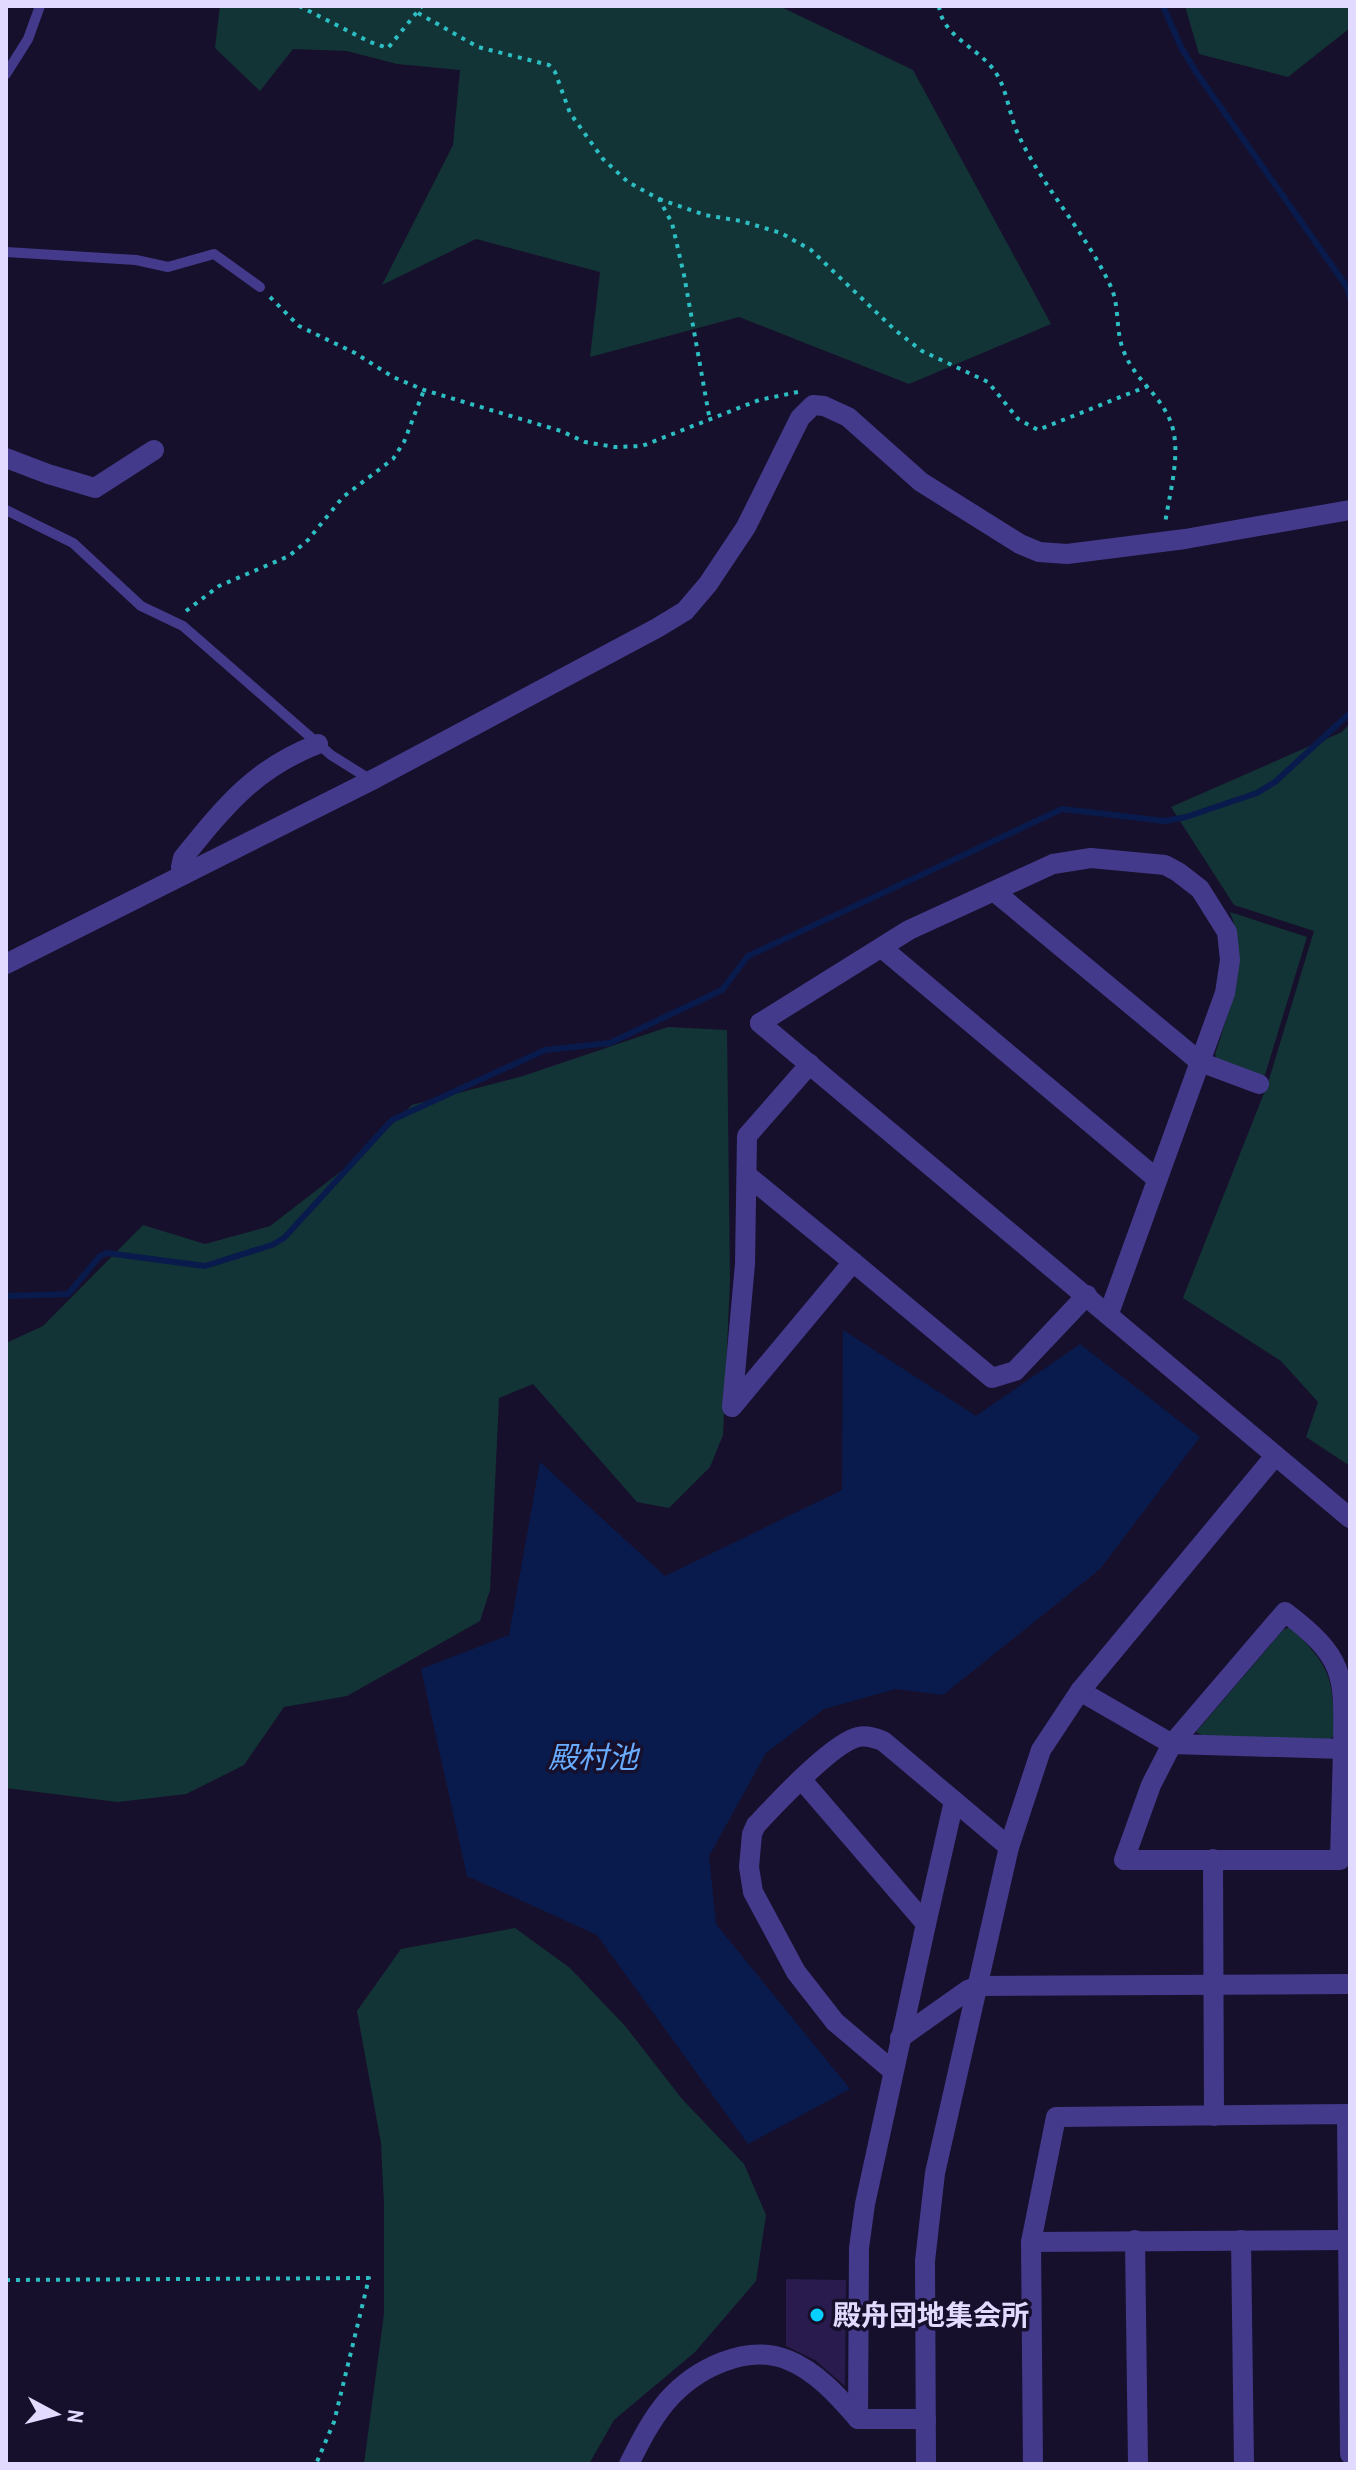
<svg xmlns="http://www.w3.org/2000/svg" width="1356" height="2470" font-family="'Archivo Narrow','Noto Sans JP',sans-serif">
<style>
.green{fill:#133436}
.water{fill:#091b4c}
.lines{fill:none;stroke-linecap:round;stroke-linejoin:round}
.stream{stroke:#091b4c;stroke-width:6}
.building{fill:#2a1b4e}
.path{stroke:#2cbec2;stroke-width:4;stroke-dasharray:4 6;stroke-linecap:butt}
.service{stroke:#443a8c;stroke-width:10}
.minor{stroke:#443a8c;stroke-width:20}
.tertiary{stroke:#443a8c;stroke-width:20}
.poi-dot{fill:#07d0ff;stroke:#17102c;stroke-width:3}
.labels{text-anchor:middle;stroke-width:7;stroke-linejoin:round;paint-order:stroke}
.poi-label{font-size:28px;font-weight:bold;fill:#e2dbff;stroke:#17102c;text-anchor:start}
.water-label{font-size:30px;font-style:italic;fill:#69acff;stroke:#17102c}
</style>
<rect width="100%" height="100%" fill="#17102c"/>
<g class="green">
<polygon points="220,6 779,6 913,70 1051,324 909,384 739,317 590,357 600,272 476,239 382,285 453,145 460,70 397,64 347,51 293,49 260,91 215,48"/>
<polygon points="1185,6 1350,6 1350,28 1288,77 1199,54"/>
<polygon points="1350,723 1350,1466 1306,1437 1318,1402 1281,1361 1183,1298 1268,1083 1314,931 1234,905 1171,807 1342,732"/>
<path d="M1230 912 1307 937 1264 1078 1217 1060 1215 1054C1230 1008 1249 960 1230 912Z"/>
<polygon points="668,1027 727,1030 730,1281 723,1435 710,1467 669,1508 637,1502 533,1384 499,1398 490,1590 480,1621 347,1696 284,1707 244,1765 186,1794 118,1802 6,1788 6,1343 43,1326 143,1225 205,1244 270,1226 352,1163 412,1105 523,1076"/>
<path d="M1290 1627C1332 1668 1332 1676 1335 1733L1330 1740 1204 1736 1196 1732 1283 1630Z"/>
<polygon points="515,1928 570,1968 626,2027 682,2099 744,2164 766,2215 756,2281 695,2352 614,2420 589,2464 364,2464 384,2314 384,2205 381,2143 357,2011 401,1949"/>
</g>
<polygon class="water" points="843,1330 976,1416 1080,1344 1200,1437 1100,1569 943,1695 896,1689 824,1709 766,1753 709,1856 716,1924 850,2089 748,2144 597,1935 467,1876 421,1669 509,1635 540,1462 665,1576 842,1490"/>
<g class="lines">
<g class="stream">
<polyline points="1163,6 1181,47 1196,72 1347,287 1350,298"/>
<polyline points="6,1296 68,1294 100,1256 107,1253 205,1266 272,1245 284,1238 392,1120 545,1050 610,1043 722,990 748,956 1062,809 1165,821 1186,817 1257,793 1275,782 1350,713"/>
</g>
</g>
<polygon class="building" points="786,2279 846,2280 845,2386 815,2360 786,2346"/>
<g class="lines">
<g class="path">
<polyline points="299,6 370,42 388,48 422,6"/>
<path d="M939 6C942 37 980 48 996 73 1008 92 1009 116 1019 136 1043 188 1087 234 1111 287 1120 307 1115 331 1124 352 1136 383 1168 399 1174 434 1179 462 1169 496 1165 524"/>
<polyline points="418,13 478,47 549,65 555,72 570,113 603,159 628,182 659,199 672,223 684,275 710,421"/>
<polyline points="659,199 705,215 741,221 781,233 811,250 895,330 922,351 988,382 1018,419 1038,430 1148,386"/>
<polyline points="270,297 299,326 355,353 393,377 424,390 561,431 585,442 615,447 642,446 759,400 798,392"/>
<polyline points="186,611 219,586 289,556 308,540 343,497 393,459 404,442 424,390"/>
<polyline points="6,2280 369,2278 334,2422 316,2464"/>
</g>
<g class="service">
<polyline points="6,74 28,39 40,6"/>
<polyline points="6,252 136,260 168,267 214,254 260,287"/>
<polyline points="6,510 73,543 141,606 183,626 331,755 363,775 367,783"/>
</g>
<g class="minor">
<polyline points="6,458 48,474 95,488 154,450"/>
<path d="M183 875 181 867 183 858C225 806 255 768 318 744"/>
<polyline points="995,892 1200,1062 1259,1084"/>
<polyline points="882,948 1157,1179"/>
<polyline points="6,964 376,778 657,628 685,611 708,584 746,527 800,418 813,405 824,406 848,417 921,482 1020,544 1039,552 1067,554 1185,539 1350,510"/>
<polyline points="760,1023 909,930 1053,864 1091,858 1165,865 1178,872 1200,889 1227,932 1230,960 1225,993 1109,1313"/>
<polyline points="810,1064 747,1136 745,1264 732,1407 853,1262 992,1378 1015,1371 1087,1295"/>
<polyline points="748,1176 853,1262"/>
<polyline points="1080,1691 1172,1744 1151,1785 1124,1860 1340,1860 1343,1749 1172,1744"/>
<path d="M1172 1744 1285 1612C1347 1659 1344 1676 1343 1749L1350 1750"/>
<polyline points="801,1779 926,1924 865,2204 859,2248 858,2419"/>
<polyline points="1213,1859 1214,2116"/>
<polyline points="926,1924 954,1801"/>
<polyline points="900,2038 968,1990 979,1986 1350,1984"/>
<path d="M893 2071 835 2022 796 1972 753 1892 749 1867 752 1834 756 1825C776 1804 832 1743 858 1737 867 1735 875 1738 883 1741L1009 1847"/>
<polyline points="1135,2240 1138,2464"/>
<polyline points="1241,2240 1244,2464"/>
<polyline points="1031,2242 1348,2240"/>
<polyline points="858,2419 926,2419"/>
<path d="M629 2464C640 2442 651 2420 667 2401 695 2369 746 2343 788 2360 816 2371 839 2397 858 2419"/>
<polyline points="926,2464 925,2261 935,2173 1009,1847 1041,1750 1080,1691 1275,1456"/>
<polyline points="1033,2464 1031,2242 1056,2117 1347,2114 1350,2454"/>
</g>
<polyline class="tertiary" points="760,1023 1350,1518"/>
</g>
<circle class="poi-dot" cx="817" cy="2315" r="8"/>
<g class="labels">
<g class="poi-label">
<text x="833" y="2325">殿舟団地集会所</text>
</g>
<g class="water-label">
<text x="593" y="1768">殿村池</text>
</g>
</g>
<rect width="1356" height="2470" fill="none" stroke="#e2dbff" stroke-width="16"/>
<g transform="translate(56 2414) rotate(97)" stroke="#17102c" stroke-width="6" paint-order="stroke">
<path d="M0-6L14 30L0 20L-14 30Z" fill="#e2dbff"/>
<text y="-12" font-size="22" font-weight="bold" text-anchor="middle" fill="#e2dbff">N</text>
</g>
</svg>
